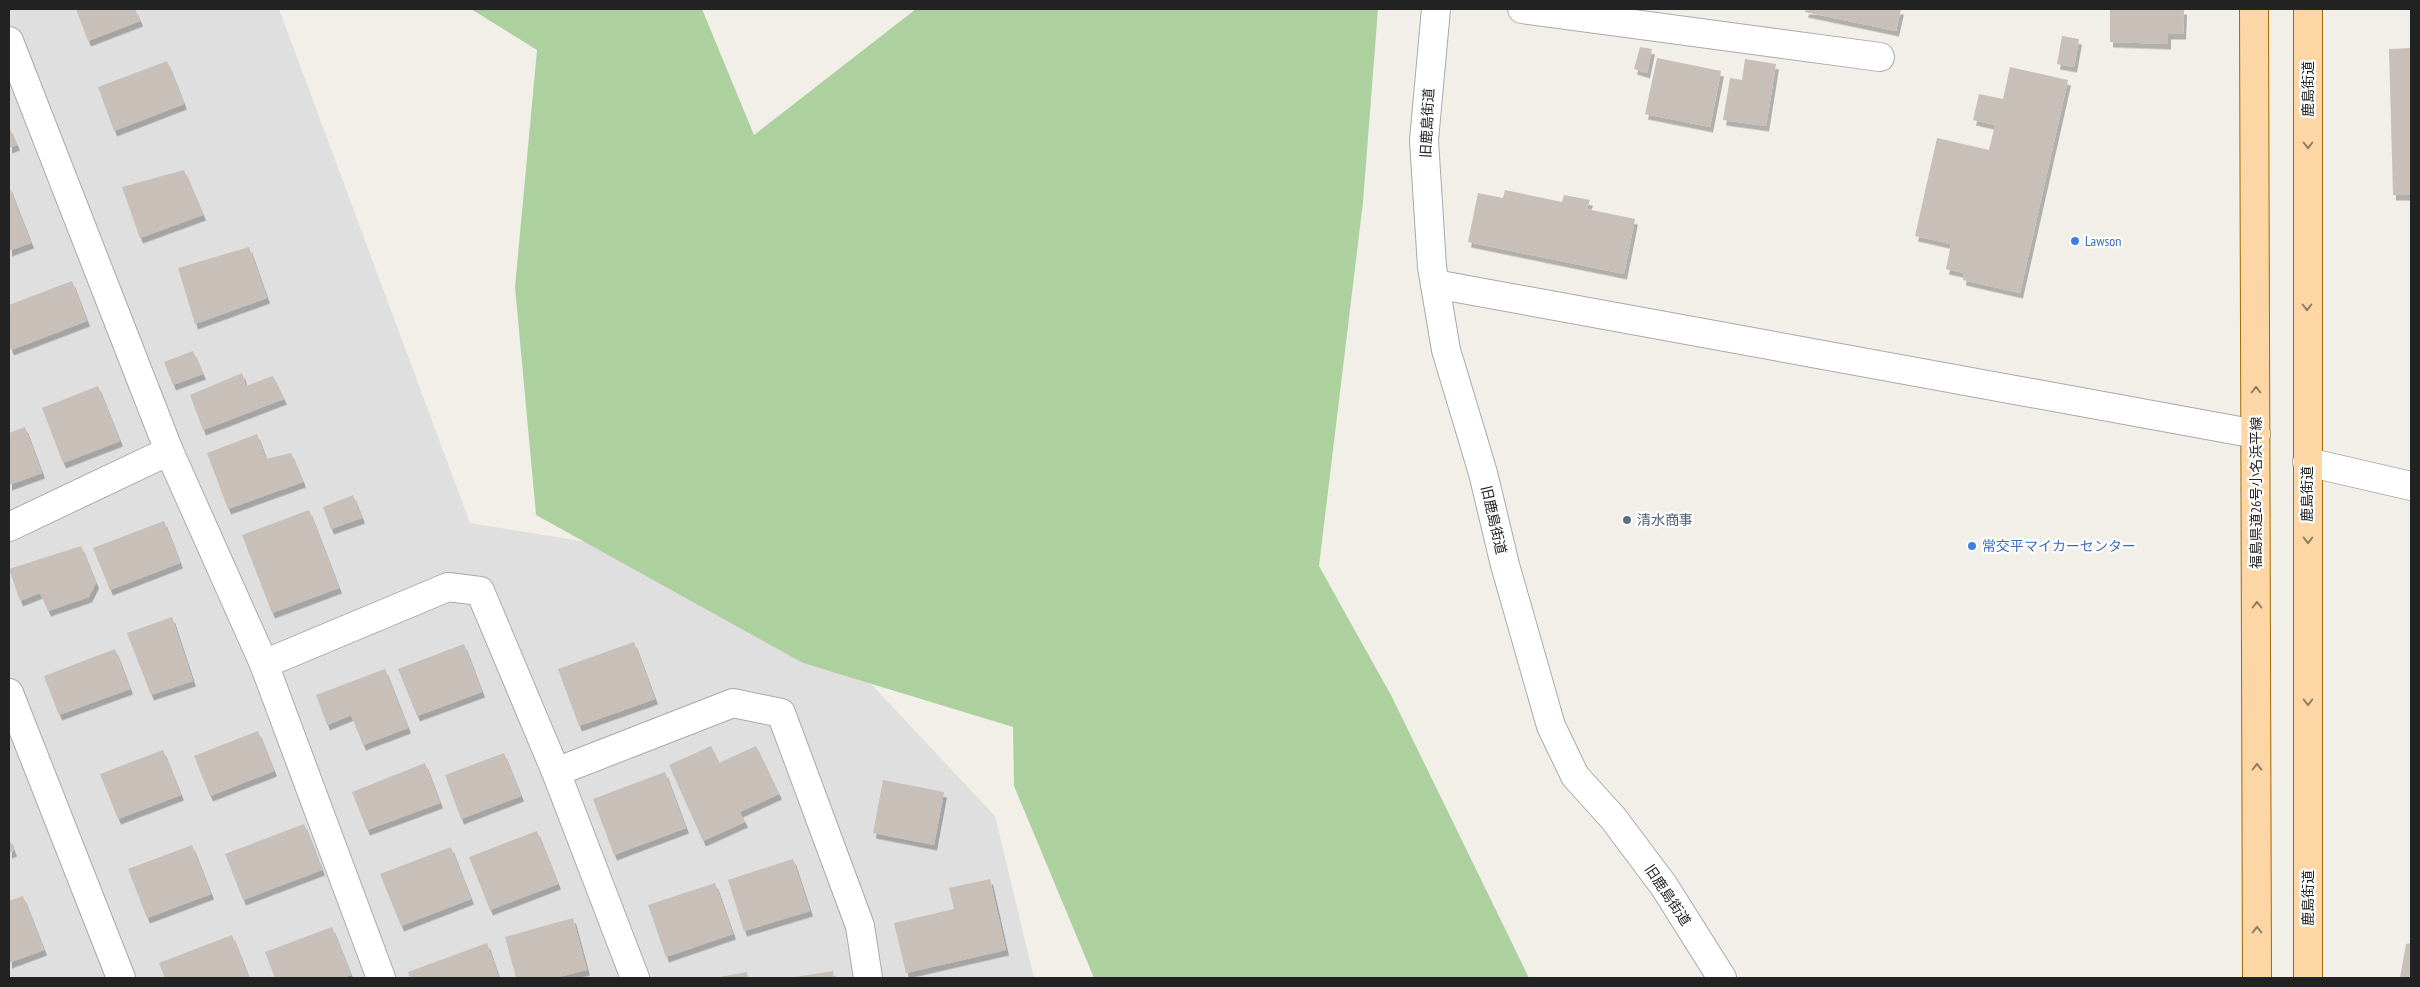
<svg xmlns="http://www.w3.org/2000/svg" width="2420" height="987" font-family="'PT Sans Narrow','Noto Sans JP',sans-serif">
<style>
.residential{fill:#e0dfdf}
.forest{fill:#add19e}
.building{fill:#c7bfb8;filter:url(#shadow)}
.lines{fill:none;stroke-linecap:round;stroke-linejoin:round}
.minor-casing{stroke:#a9a9a9;stroke-width:30}
.primary-casing{stroke:#a06b00;stroke-width:30}
.minor{stroke:#fff;stroke-width:28}
.primary{stroke:#fcd6a4;stroke-width:28}
.oneway{stroke:#8f7c63}
.shop-dot{fill:#3f7fe0;stroke:#fff;stroke-width:2}
.service-dot{fill:#5c6f8a;stroke:#fff;stroke-width:2}
.labels{text-anchor:middle;stroke-width:4.5;stroke-linejoin:round;paint-order:stroke}
.street-label{font-size:14px;fill:#222;stroke:#fff}
.shop-label{font-size:14px;fill:#366cbe;stroke:#fff;text-anchor:start}
.service-label{font-size:14px;fill:#4e5e75;stroke:#fff;text-anchor:start}
</style>
<defs>
<filter id="shadow"><feDropShadow dx="3" dy="5.5" stdDeviation="0" flood-color="#0004"/></filter>
</defs>
<rect width="100%" height="100%" fill="#f2efe9"/>
<polygon class="residential" points="9,9 279,9 470,523 765,571 995,816 1034,978 9,978"/>
<polygon class="forest" points="471,9 702,9 754,135 916,9 1378,9 1363,202 1319,566 1392,697 1529,978 1094,978 1014,786 1013,727 803,663 536,515 515,287 537,50"/>
<g class="building">
<polygon points="76,9 135,9 140,21 88,41"/>
<polygon points="1806,9 1901,9 1896,31 1805,12"/>
<polygon points="2110,9 2184,9 2183,34 2168,34 2168,44 2110,42"/>
<polygon points="2062,36 2079,39 2074,67 2057,64"/>
<polygon points="1640,47 1652,49 1647,73 1634,69"/>
<polygon points="2411,48 2411,195 2393,195 2389,49"/>
<polygon points="1657,58 1721,71 1710,127 1645,114"/>
<polygon points="1745,59 1776,64 1766,126 1723,120 1730,78 1742,80"/>
<polygon points="167,61 184,104 114,131 98,87"/>
<polygon points="2010,67 2068,80 2020,293 1963,280 1964,273 1946,269 1951,244 1915,236 1937,138 1989,150 1995,125 1973,120 1979,94 2003,99"/>
<polygon points="9,127 17,145 9,148"/>
<polygon points="184,170 203,215 140,238 122,187"/>
<polygon points="9,186 31,243 9,251"/>
<polygon points="1505,190 1562,202 1564,195 1590,200 1587,209 1635,219 1624,274 1468,242 1478,193 1503,198"/>
<polygon points="249,247 267,298 195,324 178,268"/>
<polygon points="72,281 87,321 11,350 9,345 9,305"/>
<polygon points="193,351 203,374 173,385 164,362"/>
<polygon points="242,373 246,386 273,376 284,399 203,430 190,395"/>
<polygon points="98,386 120,441 63,463 42,408"/>
<polygon points="25,427 42,473 9,485 9,433"/>
<polygon points="257,434 266,459 291,453 303,482 228,509 207,453"/>
<polygon points="353,495 362,518 331,529 323,507"/>
<polygon points="309,510 339,588 272,613 242,535"/>
<polygon points="164,521 180,563 110,590 93,548"/>
<polygon points="81,546 96,583 89,597 48,611 40,593 20,601 9,569"/>
<polygon points="172,617 193,681 151,695 127,633"/>
<polygon points="634,642 655,699 579,726 558,669"/>
<polygon points="464,644 482,692 417,716 398,669"/>
<polygon points="115,649 130,689 59,715 44,676"/>
<polygon points="385,669 408,728 363,745 351,715 327,725 316,695"/>
<polygon points="258,731 274,771 210,796 194,756"/>
<polygon points="711,746 719,763 756,746 779,794 740,812 745,822 703,841 669,765"/>
<polygon points="163,750 181,795 118,819 100,774"/>
<polygon points="504,753 521,796 461,819 445,775"/>
<polygon points="425,763 440,803 367,830 352,792"/>
<polygon points="665,772 686,828 614,855 593,799"/>
<polygon points="883,780 944,792 934,845 873,833"/>
<polygon points="304,824 322,870 243,900 225,854"/>
<polygon points="537,831 558,884 490,910 469,857"/>
<polygon points="9,838 14,851 9,853"/>
<polygon points="192,845 211,894 147,918 128,869"/>
<polygon points="451,847 471,899 401,926 380,874"/>
<polygon points="793,859 810,911 744,931 728,880"/>
<polygon points="990,879 1006,950 906,973 894,923 954,909 949,888"/>
<polygon points="715,883 733,934 666,957 648,905"/>
<polygon points="23,896 44,950 9,963 9,901"/>
<polygon points="573,918 587,970 554,978 516,978 505,937"/>
<polygon points="332,927 351,975 342,978 275,978 265,952"/>
<polygon points="232,935 249,978 165,978 159,963"/>
<polygon points="487,943 499,978 410,978 408,972"/>
<polygon points="2411,943 2411,978 2400,978 2406,944"/>
<polygon points="833,971 834,978 795,978 795,977"/>
<polygon points="747,972 748,978 720,978 720,977"/>
</g>
<g class="lines">
<defs>
<g id="minor">
<polyline points="1436,9 1424,140 1432,267 1446,350 1483,473 1505,565 1551,726 1575,776 1613,818 1664,886 1722,978"/>
<polyline points="1522,9 1880,57"/>
<polyline points="9,41 169,451 264,664 381,978"/>
<polyline points="1435,284 2256,434"/>
<polyline points="2307,462 2411,486"/>
<polyline points="9,527 169,451"/>
<polyline points="264,664 448,587 480,591 556,772 635,978"/>
<polyline points="9,693 121,978"/>
<polyline points="556,772 733,703 781,713 860,926 868,978"/>
</g>
<g id="primary">
<polyline points="2254,9 2257,978"/>
<polyline points="2308,9 2308,978"/>
</g>
</defs>
<use href="#minor" class="minor-casing"/>
<use href="#primary" class="primary-casing"/>
<use href="#minor" class="minor"/>
<use href="#primary" class="primary"/>
</g>
<defs><path id="oneway-chevron" d="M-2-3.5L2.5 0L-2 3.5" fill="none" stroke-width="1.6" stroke-linecap="round" stroke-linejoin="round" transform="scale(1.25)"/></defs>
<g class="oneway">
<use href="#oneway-chevron" transform="translate(2308 145) rotate(90)"/>
<use href="#oneway-chevron" transform="translate(2307 307) rotate(90)"/>
<use href="#oneway-chevron" transform="translate(2256 390) rotate(-90)"/>
<use href="#oneway-chevron" transform="translate(2308 540) rotate(90)"/>
<use href="#oneway-chevron" transform="translate(2257 605) rotate(-90)"/>
<use href="#oneway-chevron" transform="translate(2308 702) rotate(90)"/>
<use href="#oneway-chevron" transform="translate(2257 767) rotate(-90)"/>
<use href="#oneway-chevron" transform="translate(2257 930) rotate(-90)"/>
</g>
<g class="shop-dot">
<circle cx="2075" cy="241" r="5"/>
<circle cx="1972" cy="546" r="5"/>
</g>
<circle class="service-dot" cx="1627" cy="520" r="5"/>
<g class="labels">
<g class="street-label">
<text transform="translate(2308 89) rotate(-90)" y="5">鹿島街道</text>
<text transform="translate(1427 123) rotate(-87)" y="5">旧鹿島街道</text>
<text transform="translate(2256 493) rotate(-90)" y="5">福島県道26号小名浜平線</text>
<text transform="translate(2307 494) rotate(-90)" y="5">鹿島街道</text>
<text transform="translate(1494 520) rotate(77)" y="5">旧鹿島街道</text>
<text transform="translate(1668 895) rotate(56)" y="5">旧鹿島街道</text>
<text transform="translate(2308 898) rotate(-90)" y="5">鹿島街道</text>
</g>
<g class="shop-label">
<text x="2085" y="246">Lawson</text>
<text x="1982" y="551">常交平マイカーセンター</text>
</g>
<g class="service-label">
<text x="1637" y="525">清水商事</text>
</g>
</g>
<rect width="2420" height="987" fill="none" stroke="#222222" stroke-width="20"/>
</svg>
